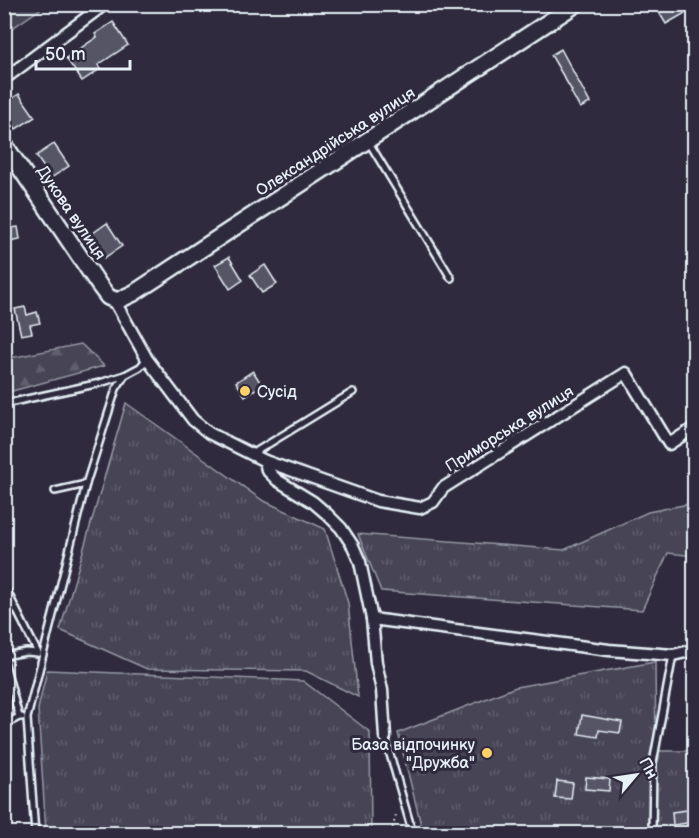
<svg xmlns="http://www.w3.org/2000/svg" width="699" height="838" font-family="'Balsamiq Sans',sans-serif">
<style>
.grass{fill:url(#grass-tufts);stroke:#979aa6;stroke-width:1.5}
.forest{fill:url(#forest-firs);stroke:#979aa6;stroke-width:1.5}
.pitch{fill:#464455;stroke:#979aa6;stroke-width:1.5}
.building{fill:#575565;stroke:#e8f1f8;stroke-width:1.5}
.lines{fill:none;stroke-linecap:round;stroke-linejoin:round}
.lane-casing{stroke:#e8f1f8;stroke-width:10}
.street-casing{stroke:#e8f1f8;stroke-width:15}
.secondary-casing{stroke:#e8f1f8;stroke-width:20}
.path{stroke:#e8f1f8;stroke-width:2;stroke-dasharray:1.5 4.5;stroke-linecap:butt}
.lane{stroke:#2f2a3d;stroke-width:5}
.street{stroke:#2f2a3d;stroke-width:10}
.secondary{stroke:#2f2a3d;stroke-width:15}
.poi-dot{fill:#ffd166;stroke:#2f2a3d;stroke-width:2}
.labels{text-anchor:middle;stroke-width:6;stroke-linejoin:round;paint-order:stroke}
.street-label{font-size:16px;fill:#e8f1f8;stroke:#2f2a3d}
.poi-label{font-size:16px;fill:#e8f1f8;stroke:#2f2a3d;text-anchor:start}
</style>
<defs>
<pattern id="grass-tufts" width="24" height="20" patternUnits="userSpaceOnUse" patternTransform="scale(1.5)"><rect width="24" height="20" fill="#464455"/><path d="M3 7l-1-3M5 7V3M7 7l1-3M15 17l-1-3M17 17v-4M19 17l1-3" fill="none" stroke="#615f6e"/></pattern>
<pattern id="forest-firs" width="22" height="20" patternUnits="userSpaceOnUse" patternTransform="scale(1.5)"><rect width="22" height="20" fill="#464455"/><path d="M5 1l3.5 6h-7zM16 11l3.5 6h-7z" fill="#615f6e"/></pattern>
</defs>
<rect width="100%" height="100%" fill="#2f2a3d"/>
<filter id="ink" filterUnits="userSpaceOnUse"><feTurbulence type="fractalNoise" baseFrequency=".0167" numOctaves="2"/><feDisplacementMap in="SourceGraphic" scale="12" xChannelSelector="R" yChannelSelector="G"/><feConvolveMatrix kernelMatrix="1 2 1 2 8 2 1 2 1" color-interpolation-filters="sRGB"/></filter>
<g filter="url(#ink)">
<g class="grass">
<polygon points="126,403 262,500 325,529 348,603 358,697 306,671 147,669 60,630"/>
<polygon points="694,503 694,556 668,553 642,610 381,591 358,534 564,550 648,512"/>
<polygon points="655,662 656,751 694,751 694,833 423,833 398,733 516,687"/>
<polygon points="47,670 303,681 370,732 371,833 46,833 38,709"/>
</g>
<polygon class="forest" points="81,344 104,366 5,393 5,359"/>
<polygon class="pitch" points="5,4 46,4 46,5 5,33"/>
<g class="building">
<polygon points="654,4 682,4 687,12 666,24"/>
<polygon points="113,22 128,45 98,65 100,69 82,81 66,58 97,37 95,34"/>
<polygon points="561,49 590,103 580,108 571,92 572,91 551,55"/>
<polygon points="19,94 35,117 16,129 4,111 4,104"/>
<polygon points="54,144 69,166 51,178 36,156"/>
<polygon points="107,223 122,246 104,258 89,236"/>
<polygon points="18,227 20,239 4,242 4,229"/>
<polygon points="229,257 243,280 230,289 215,265"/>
<polygon points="265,265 277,284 262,293 250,275"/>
<polygon points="25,307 27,315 37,312 40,323 30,325 32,333 21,335 15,309"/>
<polygon points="253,371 262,385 245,396 236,382"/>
<polygon points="582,715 622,722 620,733 599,730 598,737 579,734"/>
<polygon points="586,777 610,779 609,791 585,789"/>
<polygon points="557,781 573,783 571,799 555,798"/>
<polygon points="694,809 694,822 673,825 672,812"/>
</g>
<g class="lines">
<defs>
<g id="lane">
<polyline points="368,141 451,278"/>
<polyline points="4,404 100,383 125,375"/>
<polyline points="252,454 353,392"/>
<polyline points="55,491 86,484"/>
<polyline points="4,585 38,653"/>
<polyline points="4,656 26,652 38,653"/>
<polyline points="4,660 19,717"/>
<polyline points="4,725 19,717 22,717"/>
<polyline points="385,737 413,834"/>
<polyline points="35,834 27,718 86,484 116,389 125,375 140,367 147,359"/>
<polyline points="652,834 653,763 673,655"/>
</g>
<g id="street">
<polyline points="4,79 105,4"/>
<polyline points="114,300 147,359 193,420 209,433 265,461"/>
<polyline points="372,619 609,650 673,655 694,650"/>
<polyline points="385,737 382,690 376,663 372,619 360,562 353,546 341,528 327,514 313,502 277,480 267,470 265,461 378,501 420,508 433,502 443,488 626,373 669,444 694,428"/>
</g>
<polyline id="secondary" points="4,144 99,285 108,297 117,301 134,293 576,4"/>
</defs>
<use href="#lane" class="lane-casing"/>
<use href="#street" class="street-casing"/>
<use href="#secondary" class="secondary-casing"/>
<polyline class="path" points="391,834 397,811"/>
<use href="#lane" class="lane"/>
<use href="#street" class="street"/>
<use href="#secondary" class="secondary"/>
</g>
</g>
<g class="poi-dot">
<circle cx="245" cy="391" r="6"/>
<circle cx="487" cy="753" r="6"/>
</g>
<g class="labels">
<g class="street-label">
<text transform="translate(335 141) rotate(-33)" y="6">Олександрійська вулиця</text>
<text transform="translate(72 212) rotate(56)" y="6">Дукова вулиця</text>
<text transform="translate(509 428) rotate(-32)" y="6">Приморська вулиця</text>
</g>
<g class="poi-label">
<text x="257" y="397">Сусід</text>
<text x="475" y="750" text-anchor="end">База відпочинку<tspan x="475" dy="18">"Дружба"</tspan></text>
</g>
</g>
<rect width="699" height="838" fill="none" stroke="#2f2a3d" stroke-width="24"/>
<rect x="12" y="12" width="675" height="814" fill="none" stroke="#e8f1f8" stroke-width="2" filter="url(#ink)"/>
<g transform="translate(636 775) rotate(61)" stroke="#2f2a3d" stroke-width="4.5" paint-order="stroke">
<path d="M0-4.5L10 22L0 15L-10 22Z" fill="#e8f1f8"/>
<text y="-9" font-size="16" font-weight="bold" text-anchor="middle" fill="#e8f1f8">Пн</text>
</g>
<path d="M36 60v9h94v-9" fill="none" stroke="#e8f1f8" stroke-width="3"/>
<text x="45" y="60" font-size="18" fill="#e8f1f8" stroke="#2f2a3d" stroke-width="4.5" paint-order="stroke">50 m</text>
</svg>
